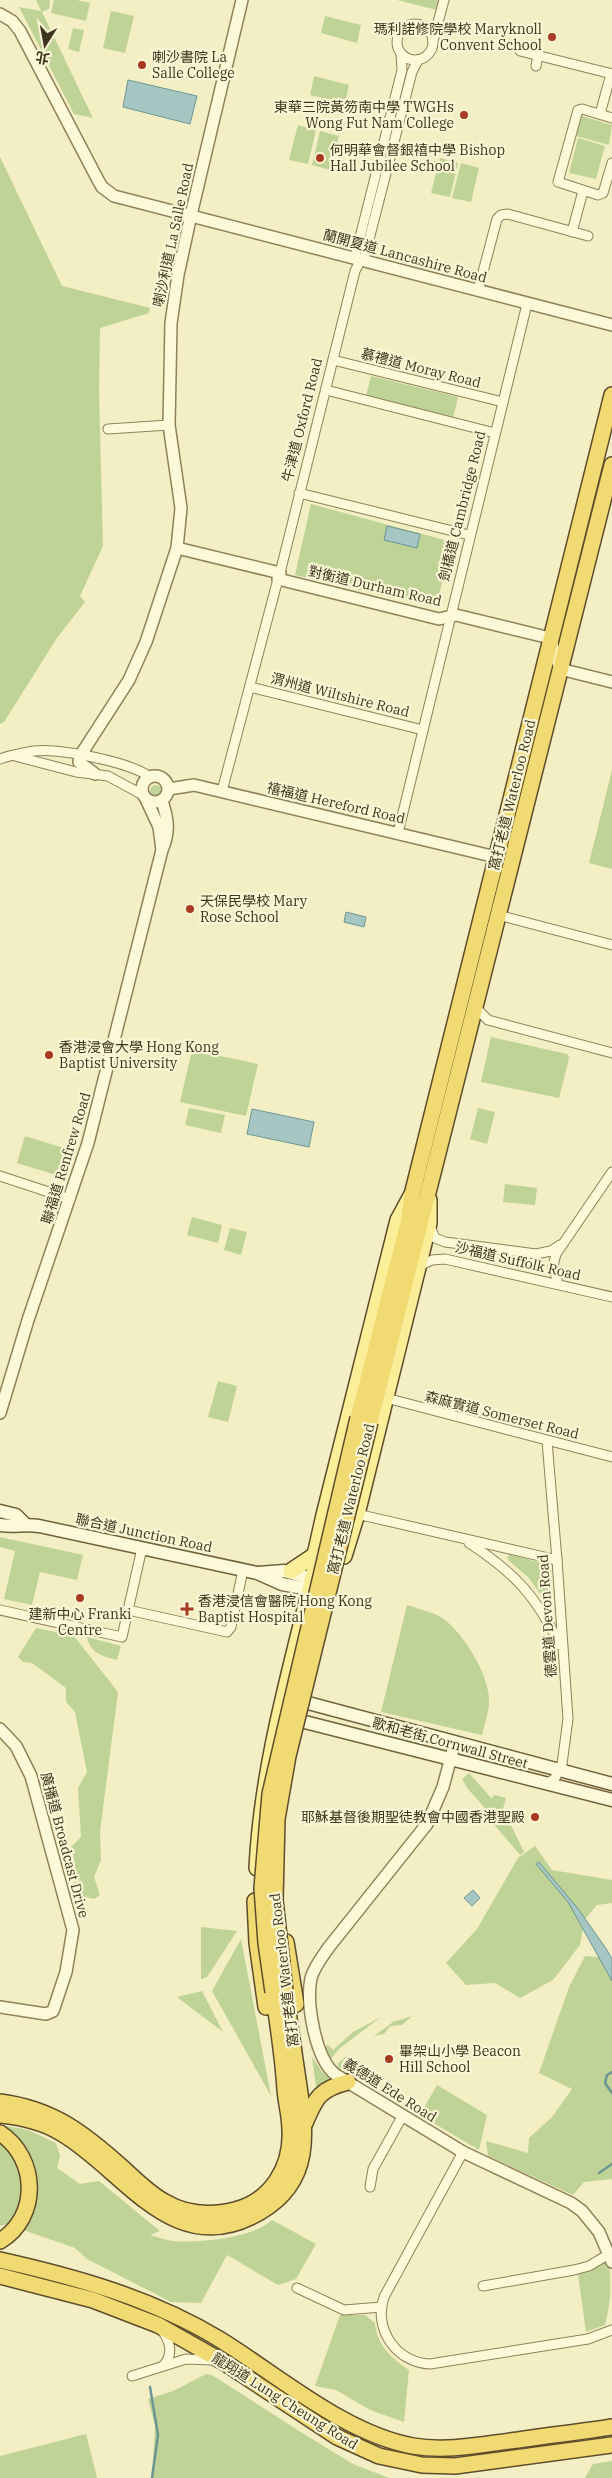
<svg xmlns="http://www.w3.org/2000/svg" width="612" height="2478" font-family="'IBM Plex Serif','Noto Sans TC',serif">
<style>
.green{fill:#c0d396}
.water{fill:#a6c6c3;stroke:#6c9693}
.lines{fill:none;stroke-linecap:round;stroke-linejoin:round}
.stream{stroke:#6c9693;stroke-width:2.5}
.minor-casing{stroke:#908158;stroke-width:11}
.tertiary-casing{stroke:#908158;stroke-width:14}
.secondary-casing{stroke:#72623b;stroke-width:15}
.primary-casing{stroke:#5e4d2c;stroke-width:18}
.trunk-casing{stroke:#5e4d2c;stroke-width:18}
.minor{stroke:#fcf9d9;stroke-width:9}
.tertiary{stroke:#fcf9d9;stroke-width:11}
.secondary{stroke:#fcf9d9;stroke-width:12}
.primary{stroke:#faef98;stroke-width:15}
.trunk{stroke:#f2da72;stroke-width:15}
.trunk-bridge-casing{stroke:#5e4d2c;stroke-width:18;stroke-linecap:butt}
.trunk-bridge{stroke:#f2da72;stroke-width:15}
.poi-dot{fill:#a73a20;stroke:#f9f6d5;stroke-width:2}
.labels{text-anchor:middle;stroke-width:4.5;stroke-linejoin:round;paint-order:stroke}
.poi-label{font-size:14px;fill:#3f341d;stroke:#f9f6d5;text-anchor:start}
.street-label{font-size:14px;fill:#3f341d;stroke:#f9f6d5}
</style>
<rect width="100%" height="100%" fill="#f3eec4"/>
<g class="green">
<polygon points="36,0 50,0 49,9 42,12 93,118 74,114 19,7 41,11"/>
<polygon points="54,0 77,0 90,3 86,21 51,13"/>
<polygon points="397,0 439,0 437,10"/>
<polygon points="111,11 134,16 125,53 103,48"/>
<polygon points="325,16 361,25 357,43 321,33"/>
<polygon points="73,28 84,30 79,52 68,49"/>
<polygon points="314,76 349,85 345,103 310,95"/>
<polygon points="582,116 612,125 609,145 576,136"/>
<polygon points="298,125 316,130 308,164 289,160"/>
<polygon points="320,131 339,136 330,170 312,165"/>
<polygon points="578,138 605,146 596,179 569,173"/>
<polygon points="0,157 62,286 150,308 149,313 100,328 99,390 103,546 80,596 85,602 57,638 4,722 0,724"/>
<polygon points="440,158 458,163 450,197 431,193"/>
<polygon points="461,163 479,168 471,202 452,198"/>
<polygon points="371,376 458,397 453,418 366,396"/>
<polygon points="311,504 452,542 436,607 295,575"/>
<polygon points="612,770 612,869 589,863"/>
<circle cx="156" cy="791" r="6"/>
<polygon points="481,884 483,885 457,987 455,987"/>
<polygon points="491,1037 567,1054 569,1058 559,1098 481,1082"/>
<polygon points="192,1050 258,1064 246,1116 180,1102"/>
<polygon points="189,1108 225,1115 221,1133 185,1125"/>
<polygon points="478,1108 495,1112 487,1144 470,1139"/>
<polygon points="25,1136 67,1149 59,1176 17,1163"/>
<polygon points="505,1184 537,1188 535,1205 503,1202"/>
<polygon points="192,1217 222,1225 218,1243 187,1235"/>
<polygon points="230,1228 247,1232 241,1255 224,1250"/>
<polygon points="218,1381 237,1386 228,1422 208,1417"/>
<polygon points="0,1537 83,1555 77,1580 40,1572 32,1605 4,1599 15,1551 0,1547"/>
<polygon points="510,1554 551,1566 552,1604 547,1603 528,1577 509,1561 507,1558"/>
<path d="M407 1605C417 1608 427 1611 437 1615 460 1626 490 1675 489 1701 489 1712 484 1725 482 1735L381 1712Z"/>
<polygon points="36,1628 74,1636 118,1692 100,1832 101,1860 94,1877 100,1895 94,1899 81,1896 74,1881 75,1863 71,1847 81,1837 78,1788 87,1772 75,1712 66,1702 66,1688 32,1663 23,1662 18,1657"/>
<path d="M87 1637 121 1646 117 1660C102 1656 90 1653 87 1637Z"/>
<polygon points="469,1773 492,1799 494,1795 506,1798 501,1816 512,1827 524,1852 520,1855 482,1810 484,1807 468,1789 462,1779"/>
<polygon points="535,1846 552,1870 612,1880 612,1903 597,1905 585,1919 580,1945 553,1980 520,1998 495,1983 466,1985 446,1963 477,1929 518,1858"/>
<polygon points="201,1927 237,1931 207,1977 201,1979"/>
<polygon points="241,1939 271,2096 212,1991"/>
<polygon points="585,1956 609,1958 612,1962 612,2179 584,2182 573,2195 488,2156 486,2141 528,2153 529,2138 552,2117 572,2089 539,2073 569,1987"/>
<polygon points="202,1991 223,2032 177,1997"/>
<polygon points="412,2016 402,2025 390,2026 384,2034 374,2036 393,2022"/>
<polygon points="381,2017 340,2048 329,2061 323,2048 328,2045 333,2050 353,2032"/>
<polygon points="347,2056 348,2077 337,2070 338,2063"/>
<polygon points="312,2057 323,2073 331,2079 316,2087"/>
<polygon points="437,2085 487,2115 479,2150 420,2115"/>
<path d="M7 2126 28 2130 56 2143 60 2156 57 2168 80 2184 99 2181 160 2231 150 2235C158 2237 166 2240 173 2241 199 2243 253 2238 272 2220L316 2244 296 2279 278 2285 227 2255 201 2303 171 2302 87 2259 75 2248 6 2224 0 2226V2141L13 2154 31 2186C31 2153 32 2148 4 2127Z"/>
<path d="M608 2258C612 2282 611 2302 605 2325L586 2332 578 2274Z"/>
<path d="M340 2315H365L375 2323C377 2345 391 2358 409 2370L404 2422 370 2410 336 2390 315 2386Z"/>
<polygon points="206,2374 212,2375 299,2431 353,2464 389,2478 152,2478 155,2426 148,2399 173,2391"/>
<polygon points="86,2434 97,2478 0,2478 0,2456"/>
<polygon points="612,2461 612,2478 585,2478 593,2464"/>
</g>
<g class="water">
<polygon points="128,80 197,96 190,124 123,107"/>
<polygon points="387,526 420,534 417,548 384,540"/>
<polygon points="346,912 366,917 364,927 344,922"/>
<polygon points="252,1109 314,1122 309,1147 247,1134"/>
<polygon points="539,1862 579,1910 607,1950 612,1959 612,1981 568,1902 536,1864"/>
<polygon points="473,1890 480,1898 472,1906 464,1898"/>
</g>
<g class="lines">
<g class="stream">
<polyline points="612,2072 607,2075 605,2083 612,2093"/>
<polyline points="599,2173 612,2164"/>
<polyline points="150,2387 158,2435 152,2478"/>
</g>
<defs>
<g id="minor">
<circle cx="415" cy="42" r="18"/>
<polyline points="433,41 444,0"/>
<polyline points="520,51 612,74"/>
<polyline points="536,66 538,55"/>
<polyline points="600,114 611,74"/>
<polyline points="612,118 582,109 578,110 558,182 598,195 603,193 612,163"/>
<polyline points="572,232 583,191"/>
<polyline points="355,257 402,70 401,54"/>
<polyline points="478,291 497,219 501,215 508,214 588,236"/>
<polyline points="333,360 503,402"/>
<polyline points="326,390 495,433"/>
<polyline points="108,429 169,425"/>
<polyline points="299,493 469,535"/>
<polyline points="280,573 355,271 359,263 364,259 412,72 418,60"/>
<polyline points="250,687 423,730"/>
<polyline points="15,756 76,772 108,776 143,795"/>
<path d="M0 759C10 755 23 753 34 751 59 748 130 762 150 777"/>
<polyline points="222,791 278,579"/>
<polyline points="398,833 527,304"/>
<polyline points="498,915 612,945"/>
<polyline points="475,1007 488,1020 612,1053"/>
<polyline points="0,1176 70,1199"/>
<polyline points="430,1226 435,1238 445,1242 536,1254 551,1251 560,1245"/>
<polyline points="419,1266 432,1260 445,1259 612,1297"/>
<polyline points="558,1284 553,1266 556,1254 612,1172"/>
<polyline points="386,1398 612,1457"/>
<polyline points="547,1441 557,1560 568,1719 562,1764 555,1778 547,1784"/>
<polyline points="357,1514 557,1560"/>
<path d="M469 1543C515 1573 536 1596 560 1645"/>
<polyline points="0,1610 122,1637 142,1548"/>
<polyline points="128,1610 227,1632 231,1627 243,1570"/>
<path d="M463 2152 384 2297C373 2328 396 2363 430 2364L588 2339 612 2330"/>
<polyline points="370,2187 373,2169 403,2115"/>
<polyline points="483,2286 574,2270 589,2266 609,2254"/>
<polyline points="297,2288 344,2310 382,2307"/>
<path d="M161 2329C170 2341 174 2353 164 2365"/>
<polyline points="132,2376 186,2359 211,2360"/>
</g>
<g id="tertiary">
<polyline points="0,14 12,21 20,31 98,180 102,187 114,196 612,325"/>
<polyline points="177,548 280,573 278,579 439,619 456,615 550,638 560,669 612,682"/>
<polyline points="95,774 79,762 80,756 129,680 146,642 177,548 181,508 169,425 171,323 178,275 191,215 242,0"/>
<circle cx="155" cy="789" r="13"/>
<polyline points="169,789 194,785 496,857"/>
<polyline points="146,799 159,827 162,850"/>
<path d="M0 1413 28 1320 88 1143 162 850C170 832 168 819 162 801"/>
<polyline points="0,1729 16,1746 31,1776 73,1930 66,1972 53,2011 46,2014 0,2007"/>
<path d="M455 1742 443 1787 427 1824 329 1947C322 1957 314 1967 311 1978 306 2003 315 2059 336 2075L463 2152 571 2203 582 2211 599 2232 612 2262"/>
</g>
<g id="secondary">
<polyline points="0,1511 16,1515 24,1523"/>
<path d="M0 1525C14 1527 25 1524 39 1526L257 1573 282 1584 318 1591"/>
<polyline points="258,1573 284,1571 321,1581"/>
<polyline points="293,1699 612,1784"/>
<polyline points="289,1718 612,1800"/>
</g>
<g id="primary">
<polyline points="344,1556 357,1514 429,1223 429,1200"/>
<polyline points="291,1571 315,1555"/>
<path d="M257 1868C262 1766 291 1668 315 1569V1555L324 1515 398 1220 411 1196"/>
</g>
<g id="trunk">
<polyline points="358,1418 408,1223 412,1195 612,395"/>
<polyline points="370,1422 612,465"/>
<polyline points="255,1901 257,1943 266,2007"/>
<polyline points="286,1942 296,2004"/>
<path d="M0 2102C54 2109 85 2134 124 2169 137 2181 150 2194 165 2202 187 2215 211 2216 235 2210 271 2201 292 2167 290 2130 290 2116 286 2103 285 2089 283 2056 278 2024 273 1992"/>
<path d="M0 2115C21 2117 43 2122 61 2133 125 2170 173 2263 260 2212 316 2180 305 2127 297 2073 293 2046 289 2018 285 1991"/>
<path d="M305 2123C316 2097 320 2089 348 2082"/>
<path d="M0 2133C38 2158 40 2217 0 2241"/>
<path d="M0 2260C76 2277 151 2298 219 2339 278 2375 345 2434 413 2446 448 2452 484 2444 518 2440 550 2435 581 2432 612 2427"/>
<polyline points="0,2276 93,2300 158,2325 225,2363 337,2437 379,2456 422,2465 455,2466 612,2445"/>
</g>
</defs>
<use href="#minor" class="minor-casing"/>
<use href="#tertiary" class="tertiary-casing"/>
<use href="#secondary" class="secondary-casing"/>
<use href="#primary" class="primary-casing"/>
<use href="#trunk" class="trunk-casing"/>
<use href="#minor" class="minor"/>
<use href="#tertiary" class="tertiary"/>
<use href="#secondary" class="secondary"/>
<use href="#primary" class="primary"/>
<use href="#trunk" class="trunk"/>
<defs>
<g id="trunk-bridge">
<polyline points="285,1991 275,1900 277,1819 288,1756 370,1422"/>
<polyline points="273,1992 266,1943 262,1888 270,1794 358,1418"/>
</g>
</defs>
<use href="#trunk-bridge" class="trunk-bridge-casing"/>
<use href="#trunk-bridge" class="trunk-bridge"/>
</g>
<g class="poi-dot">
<circle cx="552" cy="37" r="5"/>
<circle cx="142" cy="65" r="5"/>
<circle cx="464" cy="115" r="5"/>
<circle cx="320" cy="158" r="5"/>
<circle cx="190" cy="909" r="5"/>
<circle cx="49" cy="1055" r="5"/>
<circle cx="80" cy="1598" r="5"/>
<path d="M184.5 1601.5h5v5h5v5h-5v5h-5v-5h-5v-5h5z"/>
<circle cx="535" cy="1817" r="5"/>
<circle cx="389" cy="2059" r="5"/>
</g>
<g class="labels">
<g class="poi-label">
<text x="542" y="34" text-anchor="end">瑪利諾修院學校 Maryknoll<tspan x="542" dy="16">Convent School</tspan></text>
<text x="152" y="62">喇沙書院 La<tspan x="152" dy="16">Salle College</tspan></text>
<text x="454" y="112" text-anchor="end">東華三院黃笏南中學 TWGHs<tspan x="454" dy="16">Wong Fut Nam College</tspan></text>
<text x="330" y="155">何明華會督銀禧中學 Bishop<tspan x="330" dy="16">Hall Jubilee School</tspan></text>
<text x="200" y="906">天保民學校 Mary<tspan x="200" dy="16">Rose School</tspan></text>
<text x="59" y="1052">香港浸會大學 Hong Kong<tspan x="59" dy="16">Baptist University</tspan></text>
<text x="198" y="1606">香港浸信會醫院 Hong Kong<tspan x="198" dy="16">Baptist Hospital</tspan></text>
<text x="80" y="1619" text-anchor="middle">建新中心 Franki<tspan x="80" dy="16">Centre</tspan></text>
<text x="525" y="1822" text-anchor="end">耶穌基督後期聖徒教會中國香港聖殿</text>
<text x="399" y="2056">畢架山小學 Beacon<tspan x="399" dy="16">Hill School</tspan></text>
</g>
<g class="street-label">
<text transform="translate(173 235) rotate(-78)" y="5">喇沙利道 La Salle Road</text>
<text transform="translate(405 256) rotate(15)" y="5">蘭開夏道 Lancashire Road</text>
<text transform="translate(421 368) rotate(14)" y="5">慕禮道 Moray Road</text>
<text transform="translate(302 420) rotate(-76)" y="5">牛津道 Oxford Road</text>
<text transform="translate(462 506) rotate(-76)" y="5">劍橋道 Cambridge Road</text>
<text transform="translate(375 586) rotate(13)" y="5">對衡道 Durham Road</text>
<text transform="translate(340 695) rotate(14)" y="5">渭州道 Wiltshire Road</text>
<text transform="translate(512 795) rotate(-76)" y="5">窩打老道 Waterloo Road</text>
<text transform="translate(336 803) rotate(13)" y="5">禧福道 Hereford Road</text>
<text transform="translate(66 1158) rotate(-73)" y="5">聯福道 Renfrew Road</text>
<text transform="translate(518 1261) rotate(13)" y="5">沙福道 Suffolk Road</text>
<text transform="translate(502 1415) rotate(14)" y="5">森麻實道 Somerset Road</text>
<text transform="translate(351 1499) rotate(-76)" y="5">窩打老道 Waterloo Road</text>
<text transform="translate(144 1533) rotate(12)" y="5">聯合道 Junction Road</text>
<text transform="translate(547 1616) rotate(-94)" y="5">德雲道 Devon Road</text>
<text transform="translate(450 1743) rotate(15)" y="5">歌和老街 Cornwall Street</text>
<text transform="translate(65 1845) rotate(75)" y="5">廣播道 Broadcast Drive</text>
<text transform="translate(284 1970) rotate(-97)" y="5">窩打老道 Waterloo Road</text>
<text transform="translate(390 2090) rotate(32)" y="5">義德道 Ede Road</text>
<text transform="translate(285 2401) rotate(32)" y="5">龍翔道 Lung Cheung Road</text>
</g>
</g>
<g transform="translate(45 45) rotate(191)" stroke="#f9f6d5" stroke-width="4" paint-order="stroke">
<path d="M0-4L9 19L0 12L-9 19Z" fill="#3f341d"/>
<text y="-8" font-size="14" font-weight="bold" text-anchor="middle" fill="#3f341d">北</text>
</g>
</svg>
